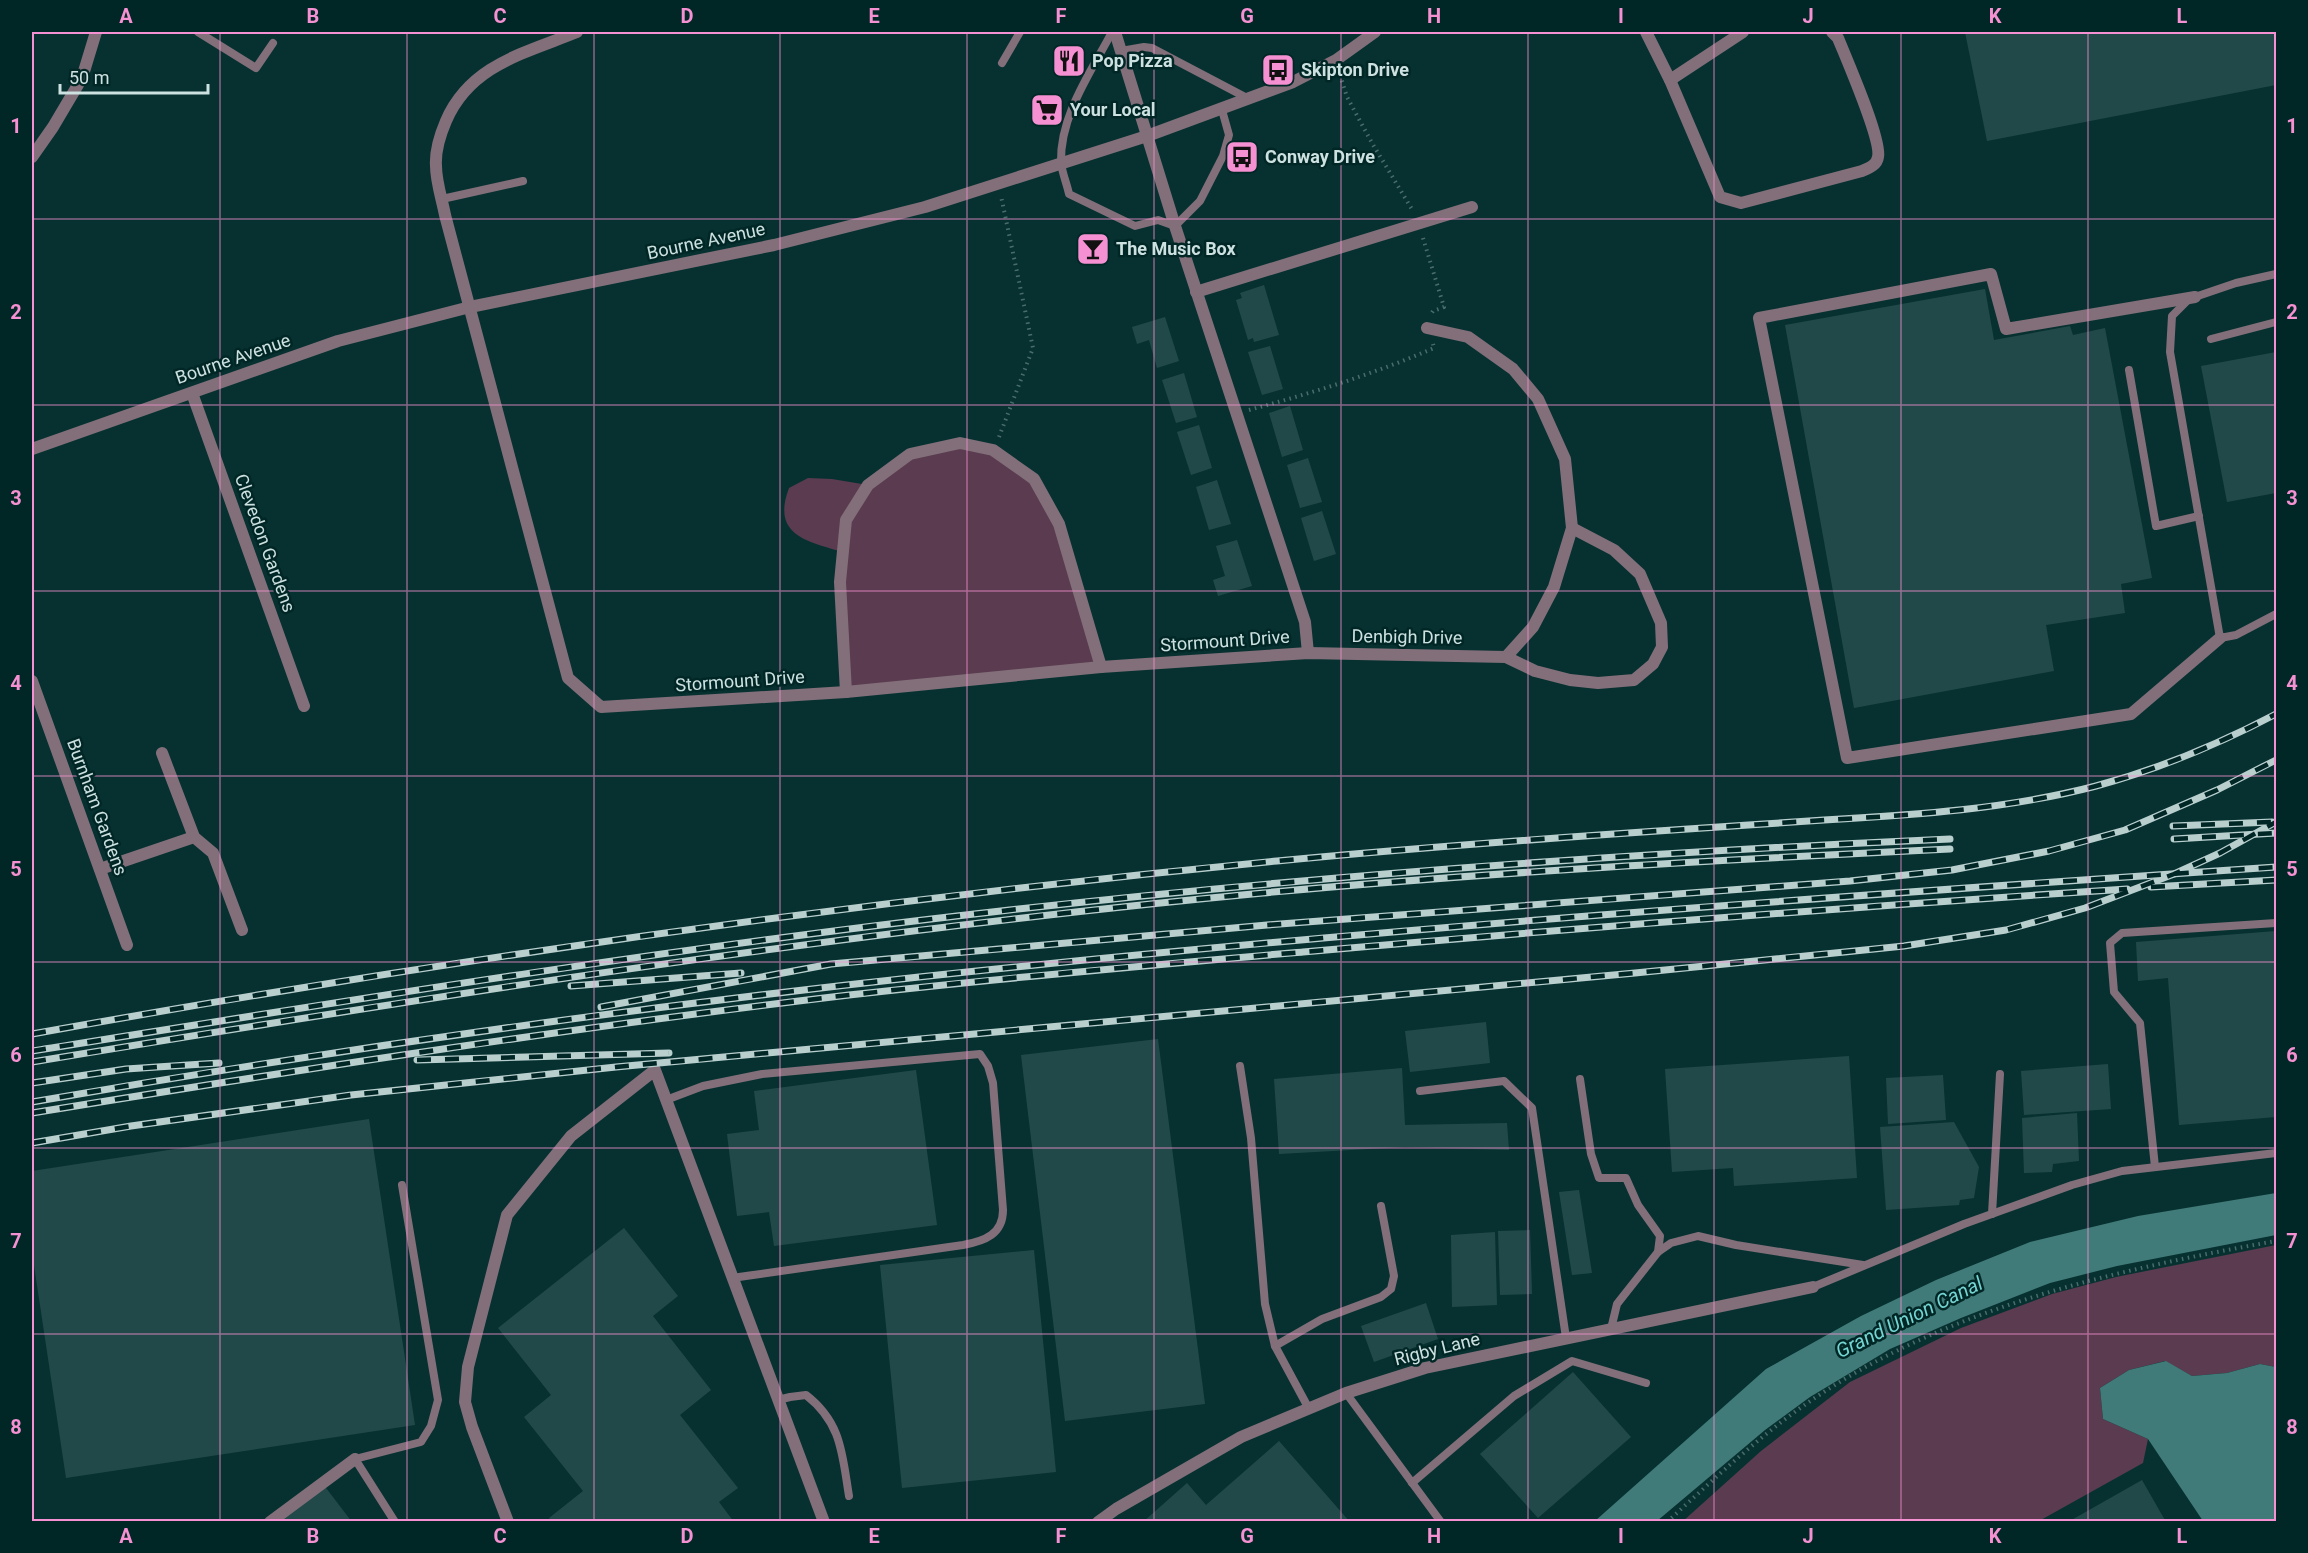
<svg xmlns="http://www.w3.org/2000/svg" width="2308" height="1553" font-family="Roboto,sans-serif">
<style>
.green{fill:#5a3b4f}
.water{fill:#407b7a}
.building{fill:#224949}
.lines{fill:none;stroke-linecap:round;stroke-linejoin:round}
.path{stroke:#4a6d6c;stroke-width:4;stroke-dasharray:1.5 4.5;stroke-linecap:butt}
.service{stroke:#826f7a;stroke-width:8}
.minor{stroke:#826f7a;stroke-width:12}
.rail-casing{stroke:#b8cfce;stroke-width:7}
.rail{stroke:#002726;stroke-width:4.5;stroke-dasharray:14;stroke-linecap:butt}
.grid{fill:none;stroke:#f591d2;stroke-width:1.5;stroke-opacity:0.55}
.labels{text-anchor:middle;stroke-width:5;stroke-linejoin:round;paint-order:stroke}
.poi-label{font-size:18px;font-weight:bold;fill:#cce1e0;stroke:#002726;text-anchor:start}
.street-label{font-size:18px;fill:#cce1e0;stroke:#002726}
.water-label{font-size:20px;font-style:italic;fill:#74d5d3;stroke:#002726}
.neatline{fill:none;stroke:#f591d2;stroke-width:2}
.grid-label{font-size:20px;text-anchor:middle;font-weight:bold;fill:#f591d2}
</style>
<rect width="100%" height="100%" fill="#073130"/>
<g class="green">
<path d="M960 443 993 450 1034 479 1059 524 1101 667 846 692 843 552C807 542 771 535 789 488L808 478 832 479 868 485 910 454Z"/>
<polygon points="2276,1245 2276,1367 2260,1364 2227,1373 2192,1376 2165,1361 2129,1370 2100,1388 2103,1419 2148,1439 2143,1463 2039,1521 1682,1522 1761,1451 1850,1382 1961,1328 2052,1294 2116,1277"/>
</g>
<g class="water">
<polygon points="2276,1193 2276,1235 2117,1266 2050,1283 1961,1318 1890,1349 1810,1397 1765,1430 1657,1521 1595,1521 1766,1369 1861,1316 1936,1280 2030,1242 2138,1216"/>
<polygon points="2166,1361 2192,1376 2227,1373 2260,1364 2276,1367 2276,1521 2203,1521 2148,1439 2103,1419 2100,1388 2129,1370"/>
</g>
<g class="building">
<polygon points="1965,32 2276,32 2276,85 1987,141"/>
<polygon points="1264,285 1279,335 1254,342 1253,338 1248,340 1236,300 1242,298 1240,293"/>
<polygon points="1985,289 1994,340 2070,326 2073,335 2105,328 2152,578 2121,584 2125,613 2046,625 2054,671 1854,708 1785,325"/>
<polygon points="1165,317 1179,361 1157,368 1149,340 1137,344 1132,327"/>
<polygon points="1270,346 1283,389 1262,395 1248,352"/>
<polygon points="2276,352 2276,493 2227,502 2201,366"/>
<polygon points="1184,373 1197,417 1176,423 1162,380"/>
<polygon points="1290,406 1303,450 1282,457 1269,413"/>
<polygon points="1199,425 1212,468 1191,475 1177,432"/>
<polygon points="1308,458 1322,502 1300,508 1287,465"/>
<polygon points="1217,480 1231,524 1209,530 1196,487"/>
<polygon points="1322,511 1336,554 1314,561 1301,518"/>
<polygon points="1237,540 1252,586 1218,596 1213,580 1225,576 1216,546"/>
<polygon points="2276,931 2276,1117 2179,1125 2168,978 2138,981 2136,942"/>
<polygon points="1486,1022 1490,1063 1410,1072 1405,1031"/>
<polygon points="1158,1039 1205,1404 1065,1421 1021,1055"/>
<polygon points="1849,1056 1857,1178 1734,1186 1733,1168 1672,1172 1665,1069"/>
<polygon points="2108,1064 2111,1109 2024,1115 2021,1071"/>
<polygon points="1402,1068 1405,1125 1507,1123 1509,1150 1405,1147 1279,1154 1274,1079"/>
<polygon points="916,1070 937,1225 774,1246 769,1212 737,1216 727,1134 759,1130 754,1091"/>
<polygon points="1943,1075 1946,1120 1888,1124 1886,1078"/>
<polygon points="2077,1113 2079,1161 2053,1164 2052,1172 2024,1173 2022,1118"/>
<polygon points="369,1119 415,1425 66,1478 32,1252 32,1171"/>
<polygon points="1954,1122 1979,1167 1974,1198 1960,1200 1959,1205 1886,1210 1880,1127"/>
<polygon points="1579,1190 1592,1273 1572,1275 1559,1192"/>
<polygon points="624,1228 678,1296 653,1316 711,1390 680,1415 738,1488 719,1502 734,1522 552,1522 549,1518 583,1491 524,1417 551,1395 498,1328"/>
<polygon points="1530,1230 1532,1294 1500,1295 1498,1231"/>
<polygon points="1495,1232 1497,1305 1452,1307 1451,1235"/>
<polygon points="1034,1250 1056,1472 902,1488 880,1265"/>
<polygon points="1426,1303 1438,1339 1374,1362 1361,1326"/>
<polygon points="1573,1372 1631,1437 1538,1518 1480,1454"/>
<polygon points="1279,1441 1350,1522 1143,1522 1187,1483 1206,1505"/>
<polygon points="2142,1480 2166,1522 2068,1522"/>
<polygon points="323,1484 352,1522 276,1522"/>
</g>
<g class="lines">
<g class="path">
<polyline points="1340,75 1347,97 1372,143 1413,211"/>
<polyline points="1423,238 1444,307 1433,311 1431,314"/>
<path d="M1249 410C1312 393 1374 374 1434 348L1433 344"/>
<polyline points="999,437 1033,348 1001,196"/>
<path d="M1667 1522C1712 1481 1757 1438 1806 1404 1944 1308 2114 1270 2276 1241"/>
</g>
<g class="service">
<polyline points="198,32 256,68 273,43"/>
<path d="M1112 32C1091 72 1060 115 1061 162 1062 173 1067 184 1069 194L1135 226 1158 220 1175 226 1200 201 1223 156 1229 135 1222 110"/>
<polyline points="1121,51 1144,47 1152,48 1249,99"/>
<polyline points="1002,63 1020,32"/>
<polyline points="442,199 523,181"/>
<polyline points="2276,274 2236,283 2189,299 2172,316 2170,352 2220,638 2236,635 2276,614"/>
<polyline points="2211,339 2276,322"/>
<polyline points="2129,370 2156,526 2199,516"/>
<polyline points="1240,1066 1251,1138 1265,1304 1275,1346 1309,1409"/>
<polyline points="1580,1079 1591,1154 1599,1178 1626,1178 1638,1205 1660,1236 1658,1252 1617,1304 1611,1329"/>
<polyline points="1420,1091 1504,1081 1532,1108 1566,1338"/>
<path d="M666 1100 703 1086 762 1074 980 1054 988 1066 993 1083 1003 1210C1003 1234 985 1241 963 1245L732 1278"/>
<polyline points="2155,1167 2140,1023 2114,992 2110,943 2122,933 2276,923"/>
<polyline points="1992,1214 2000,1074"/>
<polyline points="1658,1252 1671,1243 1698,1236 1736,1245 1863,1265"/>
<polyline points="1813,1287 1964,1224 2072,1185 2122,1171 2276,1153"/>
<polyline points="1275,1346 1322,1319 1381,1297 1391,1289 1394,1276 1381,1206"/>
<polyline points="1346,1393 1441,1522"/>
<path d="M778 1400 790 1397 806 1395C842 1423 842 1454 849 1496"/>
<polyline points="1412,1483 1514,1396 1572,1361 1646,1383"/>
<polyline points="395,1522 355,1459 421,1442 431,1426 438,1400 402,1185"/>
</g>
<g class="minor">
<path d="M577 32C525 53 470 65 446 121 440 135 435 151 436 166 436 182 442 199 445 215L568 678 601 707 846 692 1101 667 1308 653 1506 657 1533 627 1554 587 1572 528 1565 459 1538 399 1513 369 1468 337 1427 328"/>
<polyline points="1115,32 1175,226 1305,622 1308,653"/>
<path d="M1646 32 1670 80 1720 197 1741 203 1862 171C1869 168 1877 165 1878 157 1882 140 1846 58 1838 38L1832 32"/>
<polyline points="1670,80 1743,32"/>
<polyline points="32,157 53,127 82,78 96,32"/>
<polyline points="1196,292 1472,207"/>
<polyline points="2195,297 2006,329 1991,274 1759,318 1847,758 2131,714 2220,638"/>
<polyline points="192,393 304,706"/>
<polyline points="32,449 338,341 470,307 774,245 925,207 1147,136 1293,82 1336,60 1375,32"/>
<polyline points="1506,657 1535,671 1570,680 1598,683 1634,680 1653,664 1662,647 1661,623 1640,574 1614,550 1572,528"/>
<polyline points="32,681 127,945"/>
<polyline points="846,692 840,582 846,520 868,485 910,454 960,443 993,450 1034,479 1059,524 1101,667"/>
<polyline points="162,753 194,837 213,853 242,930"/>
<polyline points="100,869 194,837"/>
<polyline points="270,1522 355,1459"/>
<polyline points="508,1522 472,1427 465,1402 468,1367 507,1215 571,1136 655,1070 824,1522"/>
<polyline points="1098,1522 1116,1509 1241,1437 1346,1393 1425,1368 1813,1287"/>
</g>
<defs>
<g id="rail">
<polyline points="2173,826 2272,822"/>
<polyline points="2174,839 2276,833"/>
<polyline points="2151,887 2276,880"/>
<polyline points="571,986 741,973"/>
<polyline points="601,1007 831,964 1267,925 1850,881 1952,870 2049,851 2125,830 2217,790 2276,760"/>
<path d="M32 1034C444 960 859 901 1277 861 1414 848 1550 838 1688 829 1733 826 1779 823 1824 820 1916 815 2008 809 2096 786 2159 769 2219 744 2276 714"/>
<path d="M32 1051C351 1000 671 948 992 912 1311 876 1630 853 1950 839"/>
<polyline points="417,1060 669,1053"/>
<path d="M32 1062C440 995 850 931 1263 893 1491 872 1721 860 1950 849"/>
<polyline points="32,1083 126,1069 219,1063"/>
<path d="M32 1102C326 1051 622 1009 919 977 1371 929 1824 897 2276 867"/>
<path d="M32 1113C303 1069 576 1027 849 995 1000 978 1152 965 1303 952 1577 928 1852 907 2127 889"/>
<polyline points="32,1143 131,1126 351,1095 616,1067 1635,973 1904,946 2006,930 2085,908 2174,874 2220,853 2276,822"/>
</g>
</defs>
<use href="#rail" class="rail-casing"/>
<use href="#rail" class="rail"/>
</g>
<path class="grid" d="M220 32V1522M407 32V1522M594 32V1522M780 32V1522M967 32V1522M1154 32V1522M1341 32V1522M1528 32V1522M1714 32V1522M1901 32V1522M2088 32V1522M32 219H2276M32 405H2276M32 591H2276M32 776H2276M32 962H2276M32 1148H2276M32 1334H2276"/>
<defs>
<symbol id="restaurant-square" viewBox="-11 -11 22 22"><rect x="-9" y="-9" width="18" height="18" rx="4" fill="#f591d2" stroke="#002726"/><path d="M-5-6h1v4h1v-4h1v4h1v-4h1v5L-1.5 .5V6h-2V.5L-5-1ZM5-6V6H3V1.5H1.5Q1.5-4 5-6Z" fill="#111"/></symbol>
<symbol id="bus-square" viewBox="-11 -11 22 22"><rect x="-9" y="-9" width="18" height="18" rx="4" fill="#f591d2" stroke="#002726"/><path d="M-5-6H5V4H4V6H2V4H-2V6H-4V4H-5ZM-3.5-4V0h7V-4ZM-3.5 1.2v1.5H-2V1.2ZM2 1.2v1.5H3.5V1.2Z" fill="#111"/></symbol>
<symbol id="supermarket-square" viewBox="-11 -11 22 22"><rect x="-9" y="-9" width="18" height="18" rx="4" fill="#f591d2" stroke="#002726"/><path d="M-6-5.5h2.5l.6 2H6L4.5 2H-2.5L-4.4-4H-6ZM-1.5 3.2a1.3 1.3 0 1 0 .1 0ZM3 3.2a1.3 1.3 0 1 0 .1 0Z" fill="#111"/></symbol>
<symbol id="bar-square" viewBox="-11 -11 22 22"><rect x="-9" y="-9" width="18" height="18" rx="4" fill="#f591d2" stroke="#002726"/><path d="M-6-5H6L.8 .8V4.5H3.5V6h-7V4.5H-.8V.8Z" fill="#111"/></symbol>
</defs>
<g fill-rule="evenodd">
<use href="#restaurant-square" x="1050" y="42" width="38" height="38"/>
<use href="#bus-square" x="1259" y="51" width="38" height="38"/>
<use href="#supermarket-square" x="1028" y="91" width="38" height="38"/>
<use href="#bus-square" x="1223" y="138" width="38" height="38"/>
<use href="#bar-square" x="1074" y="230" width="38" height="38"/>
</g>
<g class="labels">
<g class="poi-label">
<text x="1092" y="67">Pop Pizza</text>
<text x="1301" y="76">Skipton Drive</text>
<text x="1070" y="116">Your Local</text>
<text x="1265" y="163">Conway Drive</text>
<text x="1116" y="255">The Music Box</text>
</g>
<g class="street-label">
<text transform="translate(706 241) rotate(-12)" y="6">Bourne Avenue</text>
<text transform="translate(233 359) rotate(-19)" y="6">Bourne Avenue</text>
<text transform="translate(265 543) rotate(70)" y="6">Clevedon Gardens</text>
<text transform="translate(1407 637) rotate(1)" y="6">Denbigh Drive</text>
<text transform="translate(1225 641) rotate(-4)" y="6">Stormount Drive</text>
<text transform="translate(740 681) rotate(-4)" y="6">Stormount Drive</text>
<text transform="translate(97 807) rotate(70)" y="6">Burnham Gardens</text>
<text transform="translate(1437 1349) rotate(-14)" y="6">Rigby Lane</text>
</g>
<g class="water-label">
<text transform="translate(1909 1317) rotate(-26)" y="7">Grand Union Canal</text>
</g>
</g>
<rect width="2308" height="1553" fill="none" stroke="#002726" stroke-width="66"/>
<path d="M60 84v9h148v-9" fill="none" stroke="#cce1e0" stroke-width="3"/>
<text x="69" y="84" font-size="18" fill="#cce1e0" stroke="#002726" stroke-width="4.5" paint-order="stroke">50 m</text>
<rect x="33" y="33" width="2242" height="1487" class="neatline"/>
<g class="grid-label">
<text x="126" y="23">A</text>
<text x="313" y="23">B</text>
<text x="500" y="23">C</text>
<text x="687" y="23">D</text>
<text x="874" y="23">E</text>
<text x="1061" y="23">F</text>
<text x="1247" y="23">G</text>
<text x="1434" y="23">H</text>
<text x="1621" y="23">I</text>
<text x="1808" y="23">J</text>
<text x="1995" y="23">K</text>
<text x="2182" y="23">L</text>
<text x="16" y="133">1</text>
<text x="2292" y="133">1</text>
<text x="16" y="319">2</text>
<text x="2292" y="319">2</text>
<text x="16" y="505">3</text>
<text x="2292" y="505">3</text>
<text x="16" y="690">4</text>
<text x="2292" y="690">4</text>
<text x="16" y="876">5</text>
<text x="2292" y="876">5</text>
<text x="16" y="1062">6</text>
<text x="2292" y="1062">6</text>
<text x="16" y="1248">7</text>
<text x="2292" y="1248">7</text>
<text x="16" y="1434">8</text>
<text x="2292" y="1434">8</text>
<text x="126" y="1543">A</text>
<text x="313" y="1543">B</text>
<text x="500" y="1543">C</text>
<text x="687" y="1543">D</text>
<text x="874" y="1543">E</text>
<text x="1061" y="1543">F</text>
<text x="1247" y="1543">G</text>
<text x="1434" y="1543">H</text>
<text x="1621" y="1543">I</text>
<text x="1808" y="1543">J</text>
<text x="1995" y="1543">K</text>
<text x="2182" y="1543">L</text>
</g>
</svg>
